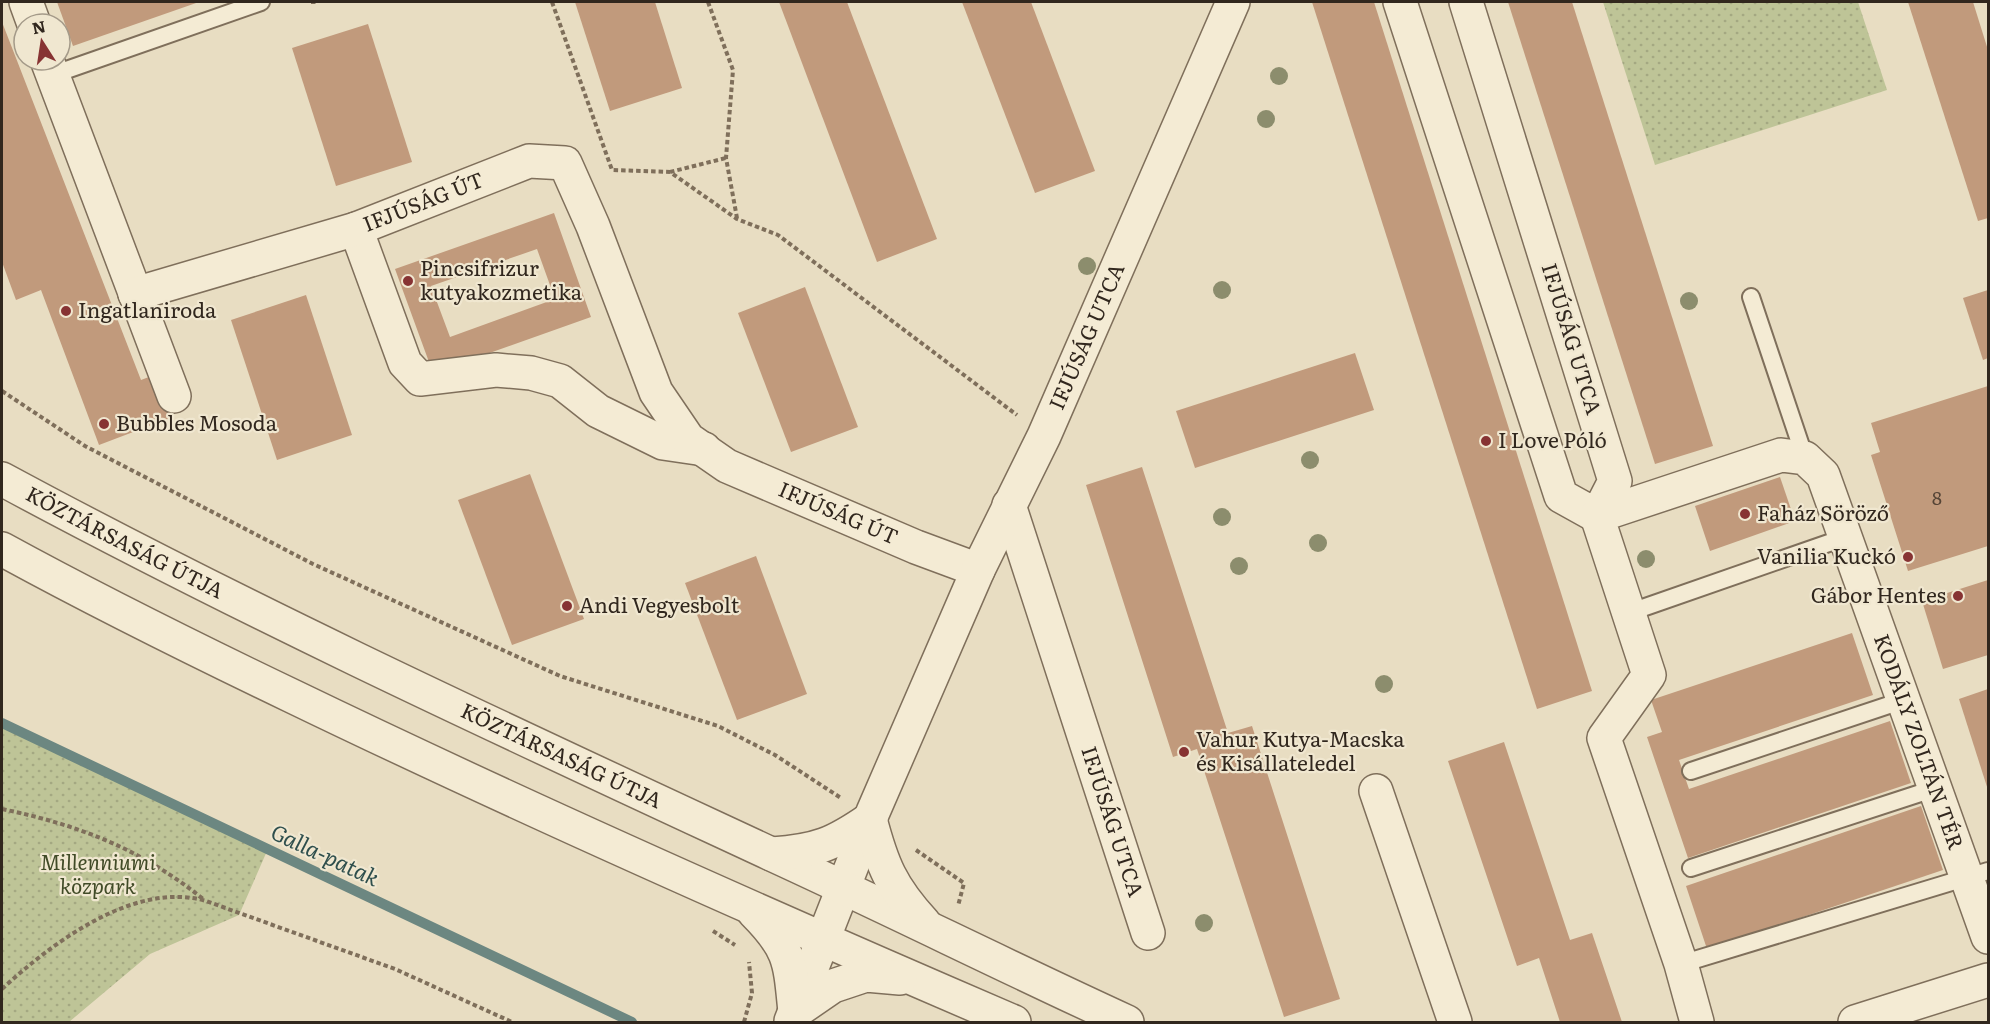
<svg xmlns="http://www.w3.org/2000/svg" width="1990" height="1024" font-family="Literata,serif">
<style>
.grass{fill:url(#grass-dots)}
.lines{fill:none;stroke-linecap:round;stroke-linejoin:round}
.stream{stroke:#6c8781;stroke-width:10}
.building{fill:#c19a7c;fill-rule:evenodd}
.service-casing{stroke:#7f6f5b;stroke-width:20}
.minor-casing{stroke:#7f6f5b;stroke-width:36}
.tertiary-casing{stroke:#7f6f5b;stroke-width:36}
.path{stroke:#7f6f5b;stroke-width:4;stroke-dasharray:4.5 3;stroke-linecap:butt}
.service{stroke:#f4ebd4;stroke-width:16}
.minor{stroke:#f4ebd4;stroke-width:33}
.tertiary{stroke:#f4ebd4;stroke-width:33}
.tree{fill:#8c8d6d}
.poi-dot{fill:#873333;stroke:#f0e7d0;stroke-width:2}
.labels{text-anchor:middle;stroke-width:4.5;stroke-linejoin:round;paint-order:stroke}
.number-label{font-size:18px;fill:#554436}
.street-label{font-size:21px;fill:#31271e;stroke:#f0e7d0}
.poi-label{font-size:21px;fill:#31271e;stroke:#f0e7d0;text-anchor:start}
.park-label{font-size:21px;font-style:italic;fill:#414b27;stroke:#f0e7d0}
.water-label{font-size:22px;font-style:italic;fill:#2f4f4d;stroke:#f0e7d0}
</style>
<defs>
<pattern id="grass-dots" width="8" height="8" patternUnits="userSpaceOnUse" patternTransform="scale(1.5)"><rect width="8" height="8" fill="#bec497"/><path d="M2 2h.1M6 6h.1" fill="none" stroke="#a4a882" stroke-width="1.8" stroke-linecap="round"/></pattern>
</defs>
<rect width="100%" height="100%" fill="#e8ddc2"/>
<g class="grass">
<polygon points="1603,2 1858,2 1887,90 1655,165"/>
<polygon points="2,723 267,851 239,915 150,954 69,1022 2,1022"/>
</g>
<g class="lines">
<polyline class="stream" points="2,723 632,1022"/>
</g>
<g class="building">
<polygon points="57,2 199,2 73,46"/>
<polygon points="575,2 655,2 682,88 610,111"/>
<polygon points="779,2 847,2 937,239 877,262"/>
<polygon points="962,2 1031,2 1095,171 1035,193"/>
<polygon points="1312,2 1374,2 1592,691 1537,709"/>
<polygon points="1508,2 1572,2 1713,446 1655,464"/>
<polygon points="1908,2 1973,2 1988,50 1988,218 1978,221"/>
<polygon points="2,22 141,380 154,375 170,418 99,445 41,290 16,300 2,262"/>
<polygon points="368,24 412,162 336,186 292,48"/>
<path d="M554 213 591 317 433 373 395 269ZM537 249 555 299 450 337 431 286Z"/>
<polygon points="805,287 858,427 791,452 738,313"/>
<polygon points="1988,290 1988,358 1983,360 1963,298"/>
<polygon points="306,295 352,435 277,460 231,320"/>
<polygon points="1355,353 1374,410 1195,468 1176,411"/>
<polygon points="1988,386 1988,546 1908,571 1871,455 1880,452 1871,423"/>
<polygon points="1142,467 1228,733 1252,726 1340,999 1284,1017 1197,749 1173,757 1086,485"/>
<polygon points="530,474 584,619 512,645 458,500"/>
<polygon points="1780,477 1795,521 1710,551 1695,506"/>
<polygon points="756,556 807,694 737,720 685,583"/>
<polygon points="1988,580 1988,655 1943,669 1922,601"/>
<polygon points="1852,633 1873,695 1679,760 1689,789 1890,721 1911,783 1688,858 1647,737 1662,732 1651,700"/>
<polygon points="1988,689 1988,790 1959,699"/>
<polygon points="1504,742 1570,940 1592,933 1622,1022 1560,1022 1539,958 1517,966 1448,761"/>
<polygon points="1921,806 1943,870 1707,949 1686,886"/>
</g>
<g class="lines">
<defs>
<g id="service">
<polyline points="52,75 261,2"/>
<polyline points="1751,297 1805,458"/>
<polyline points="1628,613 1846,537"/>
<polyline points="1691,771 1904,700"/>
<polyline points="1691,868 1936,788"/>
<polyline points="1681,964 1988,871"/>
</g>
<g id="minor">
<polyline points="26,2 34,24"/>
<polyline points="1400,2 1561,496 1597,516 1615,481 1466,2"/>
<polyline points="47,60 174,396"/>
<polyline points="356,229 405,363 420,379 496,370 531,373 560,381 598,411 663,443 704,449"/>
<path id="s1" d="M135 294 356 229 529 161 565 163 593 226 656 392 688 439 727 466 916 547 978 570"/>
<path id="s2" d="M1009 505 1148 933"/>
<polyline points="1376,791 1455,1022"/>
<path id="s3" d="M791 1021 873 812 978 570 1044 436 1233 2"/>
<path id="s4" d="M1697 1022 1681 964 1604 738 1649 675 1597 516 1781 455 1805 458 1823 475 1988 937"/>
<polyline points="1855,1022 1988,980"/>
</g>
<g id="tertiary">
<path id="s5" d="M2 479C252 614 511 733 769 853 889 908 1007 967 1127 1022"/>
<path d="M2 549C97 601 194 649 292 696 530 811 772 918 1014 1022"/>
<path d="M772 854C817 851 834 844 870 819 882 865 891 887 924 923"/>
<path d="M754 912C791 949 790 962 795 1012L833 986 866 975 900 978"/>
</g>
</defs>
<use href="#service" class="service-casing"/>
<use href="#minor" class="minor-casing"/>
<use href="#tertiary" class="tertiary-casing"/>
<g class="path">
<polyline points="311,2 318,2"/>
<polyline points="552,2 612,170 670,172 737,219 778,235 1017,415"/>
<polyline points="708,2 733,70 726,158 737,218"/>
<polyline points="670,172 726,158"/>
<polyline points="2,391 85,446 313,564 560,676 718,726 775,755 841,798"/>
<path d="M2 809C79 825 141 849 203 899"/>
<polyline points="916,850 964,883 958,906"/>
<polyline points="713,931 735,945"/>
<path d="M2 989C51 944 134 880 206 901L395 969 512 1022"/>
<polyline points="744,1022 752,993 749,962"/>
</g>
<use href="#service" class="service"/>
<use href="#minor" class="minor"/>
<use href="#tertiary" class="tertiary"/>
</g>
<g class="tree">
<circle cx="1279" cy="76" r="9"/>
<circle cx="1266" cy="119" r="9"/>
<circle cx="1087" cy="266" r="9"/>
<circle cx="1222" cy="290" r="9"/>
<circle cx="1689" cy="301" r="9"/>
<circle cx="1310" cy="460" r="9"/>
<circle cx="1222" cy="517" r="9"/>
<circle cx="1318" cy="543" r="9"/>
<circle cx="1646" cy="559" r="9"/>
<circle cx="1239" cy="566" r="9"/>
<circle cx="1384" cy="684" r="9"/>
<circle cx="1204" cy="923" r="9"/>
</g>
<g class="poi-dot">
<circle cx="408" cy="281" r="6"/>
<circle cx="66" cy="311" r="6"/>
<circle cx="104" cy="424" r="6"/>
<circle cx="1486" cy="441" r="6"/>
<circle cx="1745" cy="514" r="6"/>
<circle cx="1908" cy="557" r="6"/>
<circle cx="1958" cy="596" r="6"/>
<circle cx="567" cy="606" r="6"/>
<circle cx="1184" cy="752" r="6"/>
</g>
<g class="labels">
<g class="number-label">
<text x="1937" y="505">8</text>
</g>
<g class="street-label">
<text dy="7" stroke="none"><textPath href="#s1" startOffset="303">IFJÚSÁG ÚT</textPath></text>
<text dy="7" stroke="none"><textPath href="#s3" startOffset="746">IFJÚSÁG UTCA</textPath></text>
<text transform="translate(1571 339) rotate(73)" y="7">IFJÚSÁG UTCA</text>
<text dy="7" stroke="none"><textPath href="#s1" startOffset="924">IFJÚSÁG ÚT</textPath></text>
<text dy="7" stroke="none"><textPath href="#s5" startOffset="138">KÖZTÁRSASÁG ÚTJA</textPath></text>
<text dy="7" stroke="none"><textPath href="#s4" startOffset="1070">KODÁLY ZOLTÁN TÉR</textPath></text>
<text dy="7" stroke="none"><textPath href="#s5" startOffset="624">KÖZTÁRSASÁG ÚTJA</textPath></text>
<text dy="7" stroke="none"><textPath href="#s2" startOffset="333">IFJÚSÁG UTCA</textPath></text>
</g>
<g class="poi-label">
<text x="420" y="276">Pincsifrizur<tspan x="420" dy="24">kutyakozmetika</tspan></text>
<text x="78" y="318">Ingatlaniroda</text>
<text x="116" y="431">Bubbles Mosoda</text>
<text x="1498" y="448">I Love Póló</text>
<text x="1757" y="521">Faház Söröző</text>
<text x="1896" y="564" text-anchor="end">Vanilia Kuckó</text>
<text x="1946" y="603" text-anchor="end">Gábor Hentes</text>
<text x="579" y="613">Andi Vegyesbolt</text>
<text x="1196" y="747">Vahur Kutya-Macska<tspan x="1196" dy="24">és Kisállateledel</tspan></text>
</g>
<g class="park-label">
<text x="98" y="870">Millenniumi<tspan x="98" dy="24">közpark</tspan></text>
</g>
<g class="water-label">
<text transform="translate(325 855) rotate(25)" y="8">Galla-patak</text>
</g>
</g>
<rect width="1990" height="1024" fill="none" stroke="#31271e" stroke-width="6"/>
<g transform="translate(42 42) rotate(348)"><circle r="28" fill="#f0e7d0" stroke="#a49a89" stroke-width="1.5"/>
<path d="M0-4.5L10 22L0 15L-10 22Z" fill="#873333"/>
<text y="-9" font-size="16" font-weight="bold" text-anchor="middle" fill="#31271e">N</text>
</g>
</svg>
